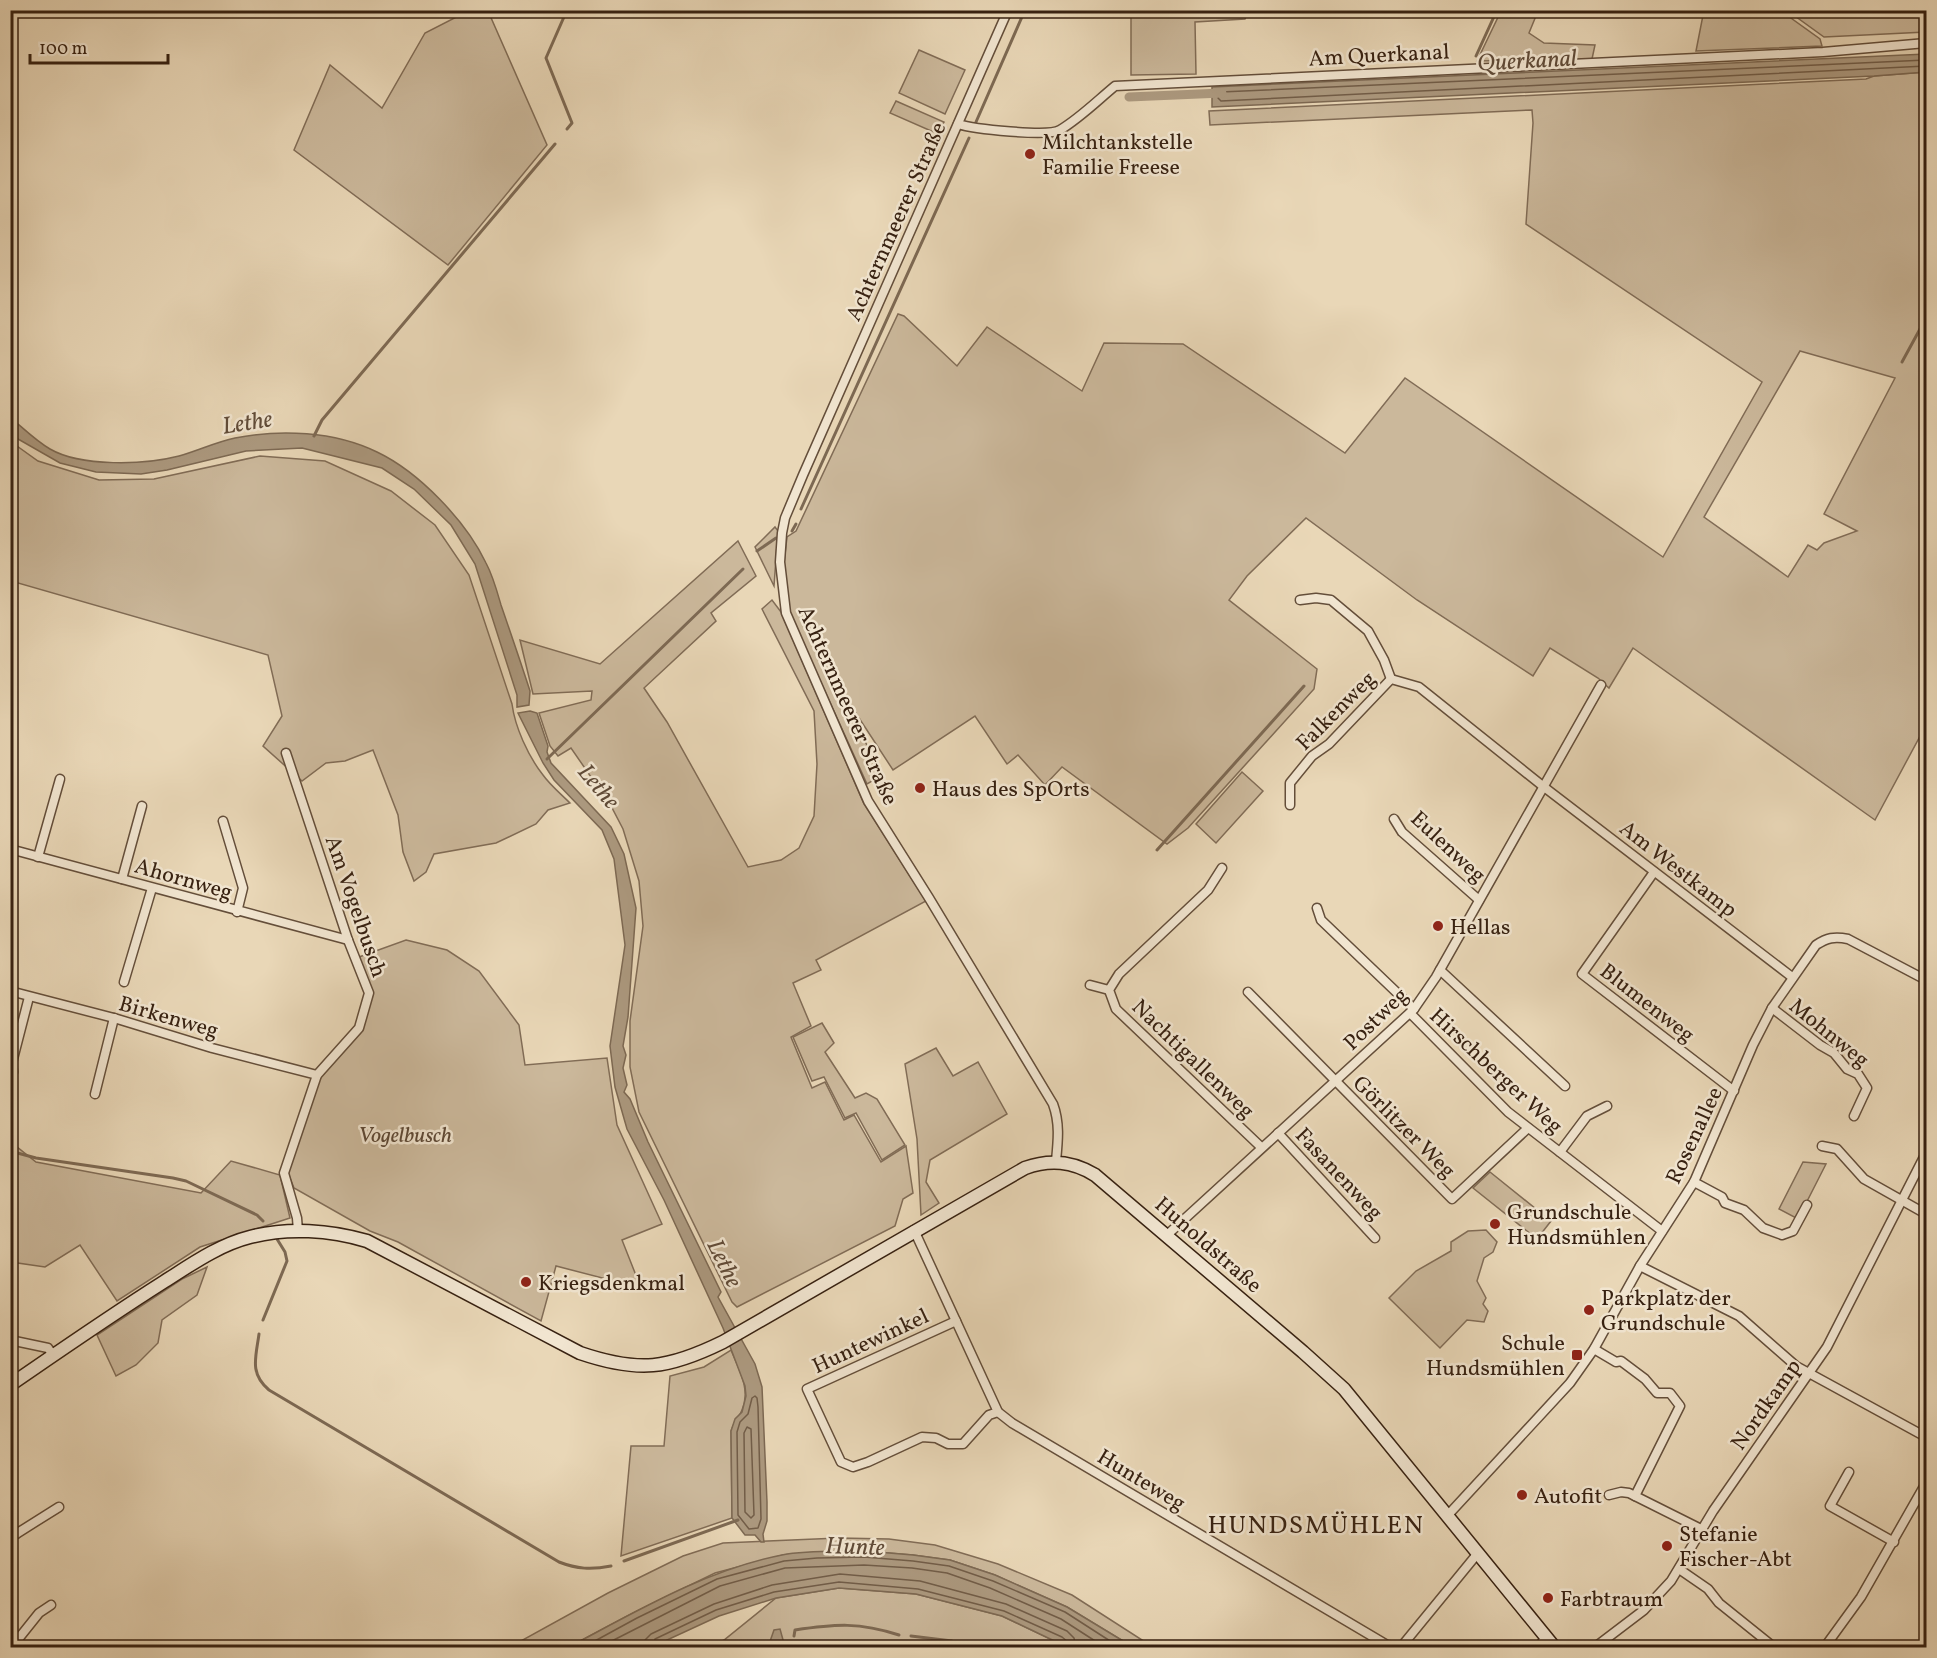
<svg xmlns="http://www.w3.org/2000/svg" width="1937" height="1658" font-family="Vollkorn,serif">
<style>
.green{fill:#cbb89b;stroke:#816c56;stroke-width:1.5;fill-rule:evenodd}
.water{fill:#ac997f;stroke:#7d6953;stroke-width:1.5}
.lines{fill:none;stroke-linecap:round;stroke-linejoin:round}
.shore{stroke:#725d48;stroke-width:1.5}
.stream{stroke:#7d6953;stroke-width:3}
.canal{stroke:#ac997f;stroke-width:9}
.street-casing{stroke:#644e3a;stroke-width:11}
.secondary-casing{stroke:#372111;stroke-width:15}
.street{stroke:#f1e5d0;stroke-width:8}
.secondary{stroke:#f1e5d0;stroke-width:12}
.poi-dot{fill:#8f2418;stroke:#f1e5d0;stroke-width:2}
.labels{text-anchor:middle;stroke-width:5;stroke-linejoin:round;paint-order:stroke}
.street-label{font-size:22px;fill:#372111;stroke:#f1e5d0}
.poi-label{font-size:22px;fill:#372111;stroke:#f1e5d0;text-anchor:start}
.park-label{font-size:22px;font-style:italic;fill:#5c4734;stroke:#f1e5d0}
.water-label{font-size:24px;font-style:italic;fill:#604b38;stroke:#f1e5d0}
.quarter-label{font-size:26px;letter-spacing:1.5px;fill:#372111;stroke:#f1e5d0}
</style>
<rect width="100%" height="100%" fill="#e9d7b7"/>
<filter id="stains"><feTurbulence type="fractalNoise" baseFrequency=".00333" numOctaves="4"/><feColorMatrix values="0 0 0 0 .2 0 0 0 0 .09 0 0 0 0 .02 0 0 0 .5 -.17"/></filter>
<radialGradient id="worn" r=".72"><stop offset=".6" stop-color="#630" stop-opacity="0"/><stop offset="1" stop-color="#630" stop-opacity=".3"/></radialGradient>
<g class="green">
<polygon points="470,10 488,11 547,145 448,265 294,150 330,65 382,108 425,33"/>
<polygon points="1704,10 1781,11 1820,39 1822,46 1696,51"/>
<polygon points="1064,11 1249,11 1245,19 1195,22 1196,74 1131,75 1131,17 1073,14"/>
<polygon points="1501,11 1538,11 1529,33 1544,43 1595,45 1592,59 1477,61"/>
<polygon points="1788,11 1926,11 1926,32 1824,37"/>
<polygon points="919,50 965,70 945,114 899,93"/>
<path d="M1926 72V725L1875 820 1633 648 1609 688 1598 678 1550 648 1533 676 1417 600 1306 518 1247 576 1229 600 1317 669 1314 689 1188 828 1167 844 1062 767 1045 785 1018 755 1007 764 975 716 893 770 844 695 881 776 867 784 788 610 784 563 787 537 796 531 898 314 904 316 957 366 987 327 1082 391 1104 343 1183 344 1345 453 1405 378 1663 557 1762 382 1526 224 1533 123 1532 110 1210 125 1209 111 1866 79 1874 76ZM1800 351 1895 378 1824 514 1857 531 1824 543 1817 550 1808 545 1788 577 1704 517Z"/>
<polygon points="896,101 944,122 938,134 890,113"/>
<path d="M10 441 38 461 99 480 154 479 260 456 325 461 391 491 435 525 469 575 512 704C515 727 528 756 543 775 550 785 561 794 570 803L548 810 536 824 496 843 434 854 426 872 414 881 403 852 398 815 373 750 345 761 326 763 302 781 263 746 282 716 268 655 11 581Z"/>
<polygon points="775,527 778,531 774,586 755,547"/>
<polygon points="738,541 756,576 711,613 716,621 644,688 667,722 748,867 781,860 799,848 814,816 817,764 814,711 762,609 772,600 781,612 864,804 926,901 816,960 821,970 793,983 811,1026 791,1037 812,1088 825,1082 844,1120 854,1115 881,1162 906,1146 913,1193 903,1199 895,1226 737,1307 732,1302 639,1112 630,1067 630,1021 643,926 639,881 623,829 611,806 571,748 558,756 550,746 539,713 591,700 592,691 533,694 520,640 600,664"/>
<polygon points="1242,772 1263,791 1216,843 1196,824"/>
<polygon points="406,940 447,950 479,971 519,1025 525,1065 607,1058 617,1125 662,1224 622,1240 641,1288 556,1266 541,1321 398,1242 370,1231 294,1188 288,1173 316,1079 361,1029 372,995 359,957"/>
<polygon points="822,1023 834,1043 825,1052 855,1098 866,1093 877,1099 905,1145 882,1160 856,1113 845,1118 824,1077 812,1081 793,1037"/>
<polygon points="936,1048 953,1076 978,1062 1007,1114 930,1160 926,1182 939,1203 921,1215 917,1139 905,1064"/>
<polygon points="10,1146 17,1147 36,1162 201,1193 231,1161 280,1175 290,1218 200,1247 117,1301 80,1245 45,1267 11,1262"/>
<polygon points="1803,1162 1826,1164 1798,1219 1779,1209"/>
<polygon points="1490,1172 1551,1221 1537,1239 1473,1188"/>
<polygon points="1486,1230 1497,1242 1493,1252 1484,1258 1477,1281 1486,1298 1483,1304 1488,1311 1484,1322 1467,1320 1440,1348 1389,1298 1416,1271 1451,1251 1451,1242 1468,1231"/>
<polygon points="207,1267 197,1295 162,1320 158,1343 136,1365 116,1376 97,1335 182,1279"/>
<path d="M731 1350C739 1369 751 1390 742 1410 739 1418 734 1421 731 1431L732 1518 621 1556 631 1446H664L670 1376 704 1367Z"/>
<polygon points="839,1538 889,1539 935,1545 998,1564 1072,1595 1153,1647 1133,1647 1067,1607 995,1575 950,1560 913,1555 865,1551 817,1552 783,1555 715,1573 635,1612 569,1647 508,1648 608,1593 683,1556 723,1543"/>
<polygon points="839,1588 916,1594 1002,1616 1067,1647 709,1648 724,1640 776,1598"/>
</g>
<g class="water">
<polygon points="1926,54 1926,72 1874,76 1212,107 1212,87"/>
<path d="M11 418C23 428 36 441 50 449 81 467 144 465 179 456 197 451 216 442 235 438 280 429 334 431 377 452 419 472 466 521 486 563 493 576 497 591 501 605 511 634 521 663 530 691L529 705 517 707V695L475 564 451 525 414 489 382 468 302 448 246 451 167 470 141 474 96 472 60 463 11 435Z"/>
<polygon points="530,711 537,713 548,746 547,752 551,763 611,827 624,854 636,908 628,1017 623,1046 626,1055 623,1068 627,1085 624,1092 630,1099 648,1142 721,1292 718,1297 755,1364 762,1387 767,1502 767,1521 763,1534 764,1542 761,1542 755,1535 745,1535 732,1518 731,1431 735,1419 742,1412 746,1396 745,1386 723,1328 664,1200 627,1129 615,1087 610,1046 625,945 614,859 602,830 554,780 543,763 518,713"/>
<path d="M865 1551 913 1555 950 1560 995 1575 1067 1607 1133 1647H1067L1002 1616 916 1594 839 1588 776 1598 719 1616 652 1647H569C637 1611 706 1570 782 1555 809 1550 838 1552 865 1551Z"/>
<polygon points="780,1629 785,1647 768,1647 774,1630"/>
</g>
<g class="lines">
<g class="shore">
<polyline points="1926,60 1221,92 1218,98 1221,101 1926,66"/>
<polygon points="755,1396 757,1398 758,1407 761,1519 758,1528 749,1529 738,1515 737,1432 740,1422 748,1414 752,1398"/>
<polygon points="747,1427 751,1429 754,1515 751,1518 745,1512 744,1433"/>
<polyline points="582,1648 637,1618 717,1579 784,1561 817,1558 864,1557 913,1561 949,1566 993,1581 1065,1612 1121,1648"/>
<polyline points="598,1648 720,1586 785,1568 864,1565 912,1568 947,1573 990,1588 1061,1619 1106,1648"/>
<polyline points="644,1648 645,1640 651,1634 714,1604 772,1585 840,1574 920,1581 1006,1604 1067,1631 1074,1638 1076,1648"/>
<polyline points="652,1648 655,1639 716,1610 774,1592 839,1582 918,1589 1004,1611 1062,1637 1068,1642 1069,1648"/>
</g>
<g class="stream">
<polyline points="567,10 546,58 572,123 567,129"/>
<polyline points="1476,56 1497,10"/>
<polyline points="976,122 1025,10"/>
<polyline points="1902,362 1926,318"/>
<polyline points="314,436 322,420 555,144"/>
<polyline points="801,509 969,138"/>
<polyline points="792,531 796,524"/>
<polyline points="757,551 776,538"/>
<polyline points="547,759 743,569"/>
<polyline points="1157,850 1304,686"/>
<polyline points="10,1151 36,1158 173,1178 186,1181 257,1215 263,1221"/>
<polyline points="263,1320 287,1261 285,1252 277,1239"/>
<path d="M259 1334C256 1357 249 1373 269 1390L559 1562C577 1569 591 1570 611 1566"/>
<polyline points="624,1561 738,1520"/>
<path d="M794 1636 795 1630C836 1624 859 1622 899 1635"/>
<polyline points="911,1636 952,1641 968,1648"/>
</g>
<polyline class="canal" points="1129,97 1222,93"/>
<defs>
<g id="street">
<path d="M1008 10 803 475 785 518 782 533 780 562 786 613 868 801 929 898 1053 1104C1060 1123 1058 1141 1056 1161"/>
<path d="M958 124C973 129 1048 137 1060 130 1080 118 1098 100 1115 86L1823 52 1926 43"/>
<polyline points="1300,600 1316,598 1331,600 1368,631 1384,660 1391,679"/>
<polyline points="286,753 348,940 369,993 359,1028 317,1075 284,1173 297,1218 298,1231"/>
<polyline points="1290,805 1290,783 1312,756 1329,744 1391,679 1419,687 1544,787 1792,977"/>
<polyline points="1394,819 1402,832 1479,900"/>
<polyline points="223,821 243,888 237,912"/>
<polyline points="10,849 348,940"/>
<polyline points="38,857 60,779"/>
<polyline points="1222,868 1208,890 1119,974 1109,990 1116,1009 1261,1147"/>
<polyline points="1654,872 1582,974 1734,1091"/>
<polyline points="122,879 142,806"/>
<polyline points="1317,908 1321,920 1414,1009"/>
<polyline points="1440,970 1565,1086"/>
<polyline points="124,982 152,888"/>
<polyline points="1090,985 1109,990"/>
<polyline points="10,991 114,1018 212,1048 317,1075"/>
<polyline points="1248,992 1452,1199 1528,1128"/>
<polyline points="1772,1008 1820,1045 1834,1053 1847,1069 1858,1074 1867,1088 1854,1116"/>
<polyline points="1410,1013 1508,1112 1662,1231"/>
<polyline points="11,1080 13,1072 12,1063 29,997"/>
<polyline points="95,1094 114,1018"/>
<polyline points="1278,1133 1375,1238"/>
<polyline points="1822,1146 1837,1149 1864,1179 1926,1214"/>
<polyline points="1560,1152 1587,1116 1607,1106"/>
<polyline points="1694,1182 1722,1197 1725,1203 1744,1210 1763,1228 1782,1235 1793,1231 1807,1205"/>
<polyline points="914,1230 998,1412 1012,1423 1387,1645 1401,1647 1478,1553"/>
<polyline points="1167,1235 1414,1009 1436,977 1601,685"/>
<polyline points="1640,1266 1739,1316 1796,1366 1926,1437"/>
<polyline points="956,1321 807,1389 841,1462 853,1467 868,1462 922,1437 936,1438 948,1444 963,1444 989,1415 998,1412"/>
<polyline points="10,1340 48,1348 53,1355"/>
<polyline points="1594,1349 1616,1362 1621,1361 1645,1379 1657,1393 1670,1393 1680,1406 1635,1496"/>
<polyline points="1849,1472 1830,1506 1894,1542"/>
<polyline points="1609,1495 1621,1492 1629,1493 1701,1529"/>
<path d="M1448 1515 1570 1383 1594 1349 1640 1266 1694 1182 1753 1045 1772 1008 1816 945C1827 938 1834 936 1848 939L1926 980"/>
<polyline points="10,1526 16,1534 10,1538"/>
<polyline points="16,1534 59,1507"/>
<polyline points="1679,1569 1708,1589 1719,1603 1775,1648"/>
<polyline points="11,1648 39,1613 51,1605"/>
<polyline points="1537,1648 1547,1637"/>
<polyline points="1594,1648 1644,1610 1671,1581 1713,1511 1827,1347 1926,1153"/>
<polyline points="1824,1648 1861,1597 1926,1483"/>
</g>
<path id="secondary" d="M10 1385C61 1350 110 1316 162 1283 189 1266 218 1245 250 1237 288 1227 330 1230 367 1241L580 1353C639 1373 668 1369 723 1342L1025 1168C1050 1159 1072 1161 1095 1175L1303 1352 1344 1389 1555 1648"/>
</defs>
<use href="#street" class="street-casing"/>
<use href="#secondary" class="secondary-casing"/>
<use href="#street" class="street"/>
<use href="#secondary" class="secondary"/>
</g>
<g class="poi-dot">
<circle cx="1030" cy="154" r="6"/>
<circle cx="920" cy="788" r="6"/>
<circle cx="1438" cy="926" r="6"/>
<circle cx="1495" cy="1224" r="6"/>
<circle cx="526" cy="1282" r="6"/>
<circle cx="1589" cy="1310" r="6"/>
<rect x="1571" y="1349" width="12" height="12" rx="3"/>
<circle cx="1522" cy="1495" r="6"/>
<circle cx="1667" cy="1546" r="6"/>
<circle cx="1548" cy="1598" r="6"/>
</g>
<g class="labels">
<g class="street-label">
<text transform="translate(1379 54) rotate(-3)" y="8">Am Querkanal</text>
<text transform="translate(895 221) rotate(-66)" y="8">Achternmeerer Straße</text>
<text transform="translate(849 705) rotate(66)" y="8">Achternmeerer Straße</text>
<text transform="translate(1335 710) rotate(-45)" y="8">Falkenweg</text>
<text transform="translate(1449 846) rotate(43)" y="8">Eulenweg</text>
<text transform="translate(1679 868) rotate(38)" y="8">Am Westkamp</text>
<text transform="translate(184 878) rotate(16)" y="8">Ahornweg</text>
<text transform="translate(357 906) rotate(71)" y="8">Am Vogelbusch</text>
<text transform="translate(1648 1002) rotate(38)" y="8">Blumenweg</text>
<text transform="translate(169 1016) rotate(16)" y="8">Birkenweg</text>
<text transform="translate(1375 1018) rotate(-44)" y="8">Postweg</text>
<text transform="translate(1830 1032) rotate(39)" y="8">Mohnweg</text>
<text transform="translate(1194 1058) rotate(44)" y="8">Nachtigallenweg</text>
<text transform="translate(1497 1070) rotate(43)" y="8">Hirschberger Weg</text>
<text transform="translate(1405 1126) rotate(45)" y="8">Görlitzer Weg</text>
<text transform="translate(1693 1135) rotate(-65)" y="8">Rosenallee</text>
<text transform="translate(1340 1173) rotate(47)" y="8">Fasanenweg</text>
<text transform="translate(1209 1244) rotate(41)" y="8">Hunoldstraße</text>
<text transform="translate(870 1340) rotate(-25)" y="8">Huntewinkel</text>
<text transform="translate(1765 1404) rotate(-55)" y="8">Nordkamp</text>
<text transform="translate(1142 1479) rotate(31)" y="8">Hunteweg</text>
</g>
<g class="poi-label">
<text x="1042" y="149">Milchtankstelle<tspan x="1042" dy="25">Familie Freese</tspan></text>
<text x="932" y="796">Haus des SpOrts</text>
<text x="1450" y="934">Hellas</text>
<text x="1507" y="1219">Grundschule<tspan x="1507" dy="25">Hundsmühlen</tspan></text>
<text x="538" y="1290">Kriegsdenkmal</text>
<text x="1601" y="1305">Parkplatz der<tspan x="1601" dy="25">Grundschule</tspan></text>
<text x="1565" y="1350" text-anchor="end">Schule<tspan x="1565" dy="25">Hundsmühlen</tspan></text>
<text x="1534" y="1503">Autofit</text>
<text x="1679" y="1541">Stefanie<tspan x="1679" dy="25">Fischer-Abt</tspan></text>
<text x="1560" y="1606">Farbtraum</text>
</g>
<g class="park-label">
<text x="405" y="1142">Vogelbusch</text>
</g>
<g class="water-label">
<text transform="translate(1527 60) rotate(-3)" y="8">Querkanal</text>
<text transform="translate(247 422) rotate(-9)" y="8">Lethe</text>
<text transform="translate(599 786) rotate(50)" y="8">Lethe</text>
<text transform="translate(725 1263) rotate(64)" y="8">Lethe</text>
<text transform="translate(855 1546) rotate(2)" y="8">Hunte</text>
</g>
<g class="quarter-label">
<text x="1316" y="1533">HUNDSMÜHLEN</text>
</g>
</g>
<rect width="1937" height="1658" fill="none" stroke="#e9d7b7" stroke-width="36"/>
<rect x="12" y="12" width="1913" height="1634" fill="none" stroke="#372111" stroke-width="3"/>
<rect x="18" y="18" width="1901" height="1622" fill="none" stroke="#372111" stroke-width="1.5"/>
<path d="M30 54v9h138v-9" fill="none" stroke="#372111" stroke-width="3"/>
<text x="39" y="54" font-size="18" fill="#372111" stroke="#f1e5d0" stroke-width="4.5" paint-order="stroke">100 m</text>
<rect width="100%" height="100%" filter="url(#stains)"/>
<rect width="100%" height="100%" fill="url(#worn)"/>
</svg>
